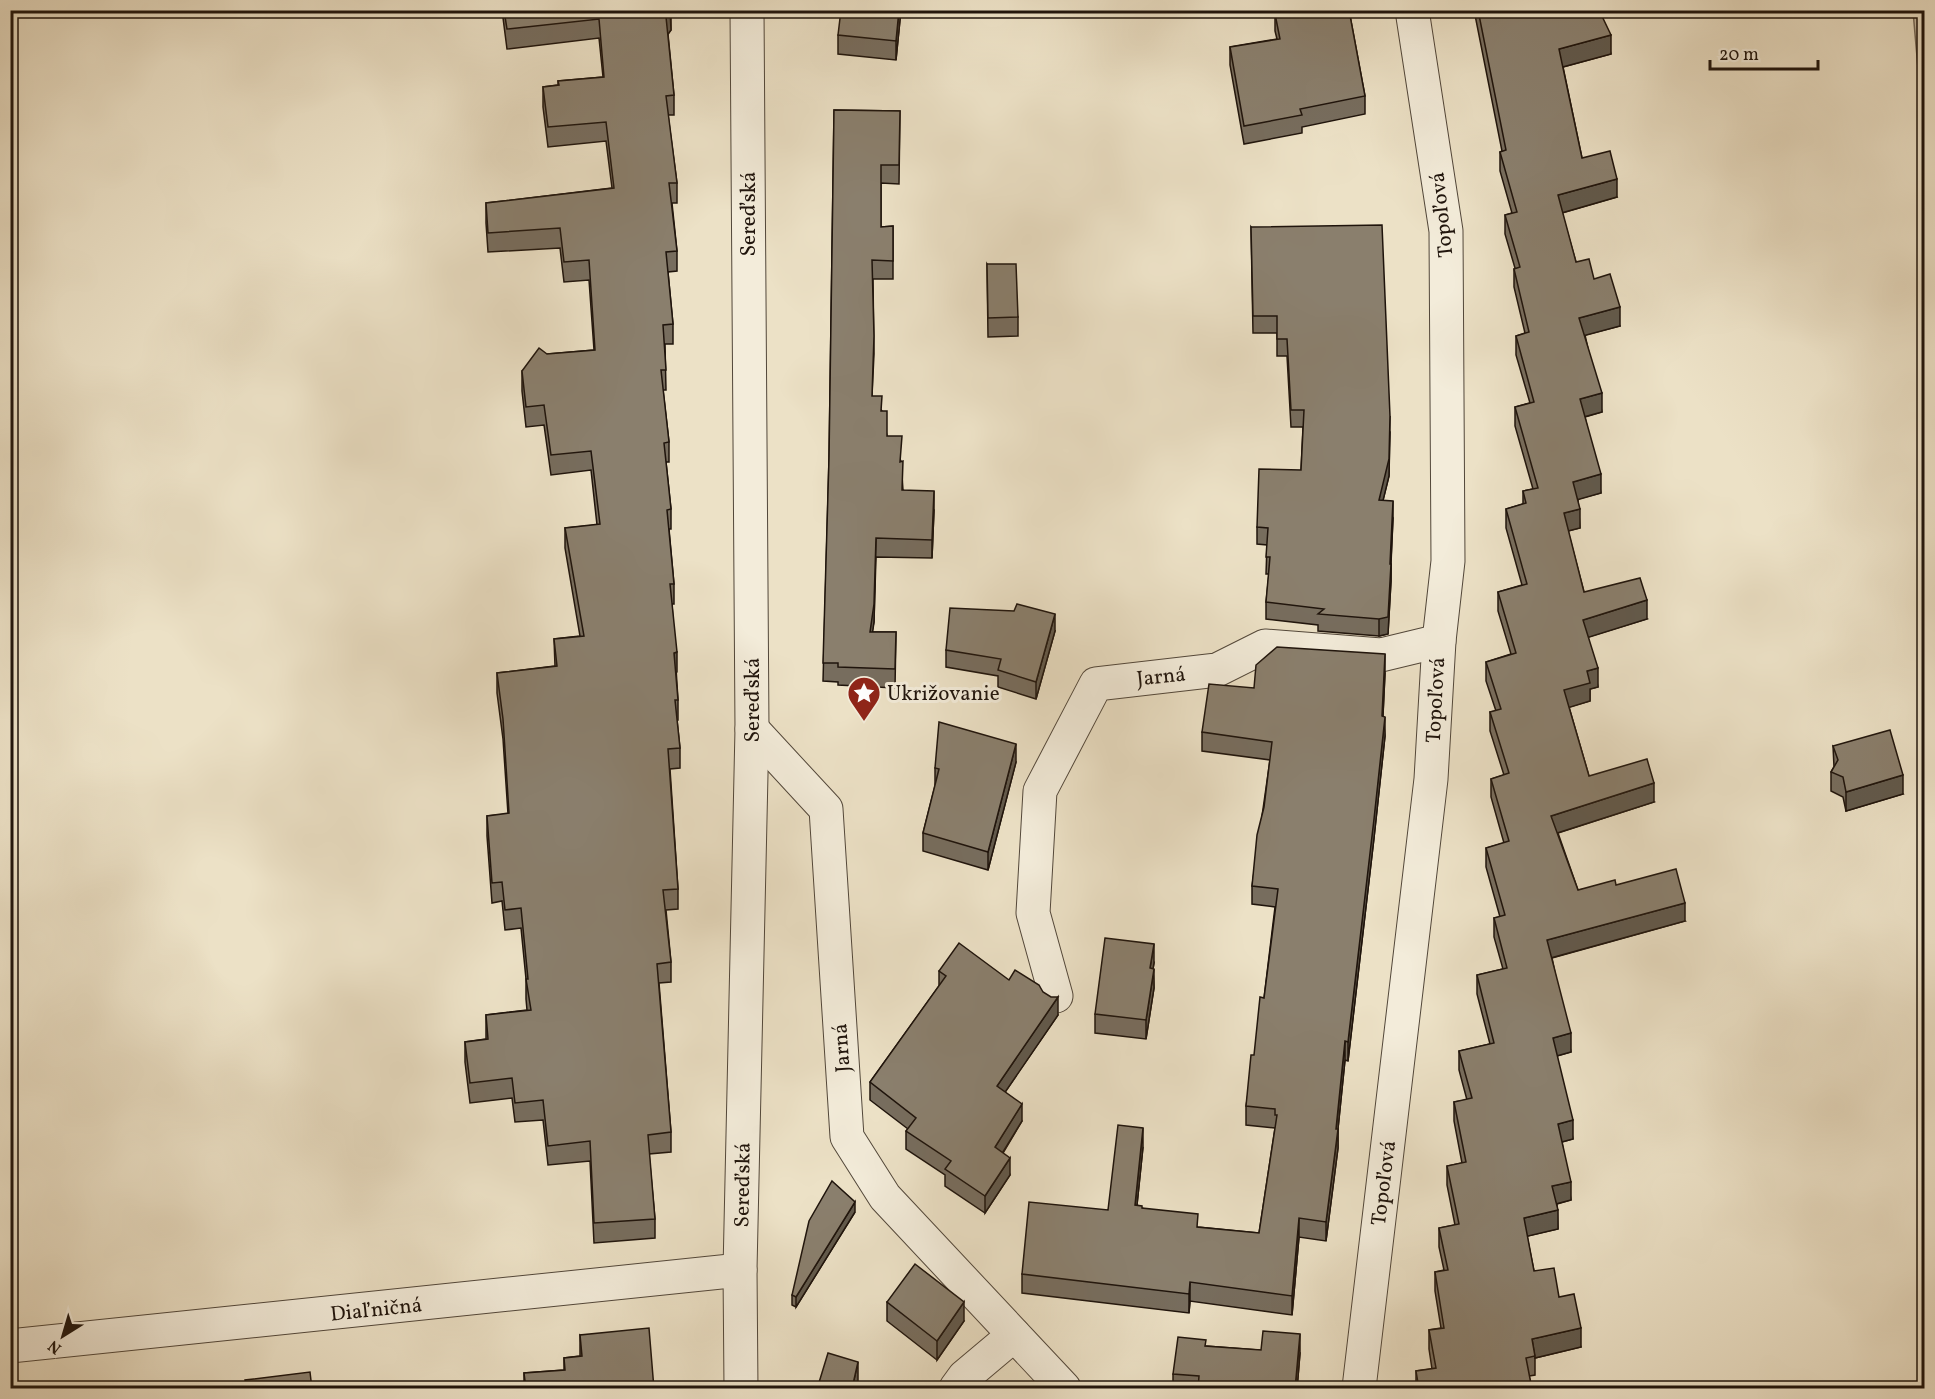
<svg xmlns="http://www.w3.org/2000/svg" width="1935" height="1399" font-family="Vollkorn,serif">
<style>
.green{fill:#c9bea6;stroke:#746959;stroke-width:1.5}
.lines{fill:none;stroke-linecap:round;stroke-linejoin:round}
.minor-casing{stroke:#52473a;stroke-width:35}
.minor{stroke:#f3ecda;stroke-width:33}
.wall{fill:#776d5e;stroke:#1f140c;stroke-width:1.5}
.shaded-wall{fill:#61594c;stroke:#1f140c;stroke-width:1.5}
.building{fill:#8a7f6d;stroke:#1f140c;stroke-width:1.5}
.labels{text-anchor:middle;stroke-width:6;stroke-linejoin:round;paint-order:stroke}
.street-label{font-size:21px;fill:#1f140c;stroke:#f3ecda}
.poi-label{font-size:21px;fill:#1f140c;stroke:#f3ecda;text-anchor:start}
</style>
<rect width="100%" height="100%" fill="#ece1c6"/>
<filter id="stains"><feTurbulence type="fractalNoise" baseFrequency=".00333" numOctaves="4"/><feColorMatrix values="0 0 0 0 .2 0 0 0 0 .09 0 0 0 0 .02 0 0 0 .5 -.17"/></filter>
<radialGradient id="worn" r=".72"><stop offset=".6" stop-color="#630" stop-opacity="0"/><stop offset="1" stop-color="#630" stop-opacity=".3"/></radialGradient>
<polygon class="green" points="1913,11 1924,11 1924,137"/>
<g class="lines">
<defs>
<g id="minor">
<polyline points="752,729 826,809 847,1137 885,1197 1064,1388"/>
<polyline points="1056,996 1033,913 1040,791 1096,684 1217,670 1265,646 1381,655 1439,641"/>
<polyline points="10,1346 740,1270"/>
<polyline points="741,1388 740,1270 752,729 747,10"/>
<polyline points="956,1388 964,1377 1014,1335"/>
<polyline points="1359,1388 1431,779 1439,641 1448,561 1446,231 1412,10"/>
</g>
</defs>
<use href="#minor" class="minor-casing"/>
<use href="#minor" class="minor"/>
</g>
<g class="wall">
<polygon points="502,10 671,10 671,30 668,34 674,95 674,115 668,115 677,183 677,203 672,203 677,251 677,271 668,272 673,324 673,344 665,344 666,390 663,390 669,442 669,462 666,462 671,509 671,529 669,529 674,584 674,604 672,604 678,700 678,720 677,720 680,748 680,768 670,769 678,889 678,909 666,910 671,962 671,982 659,983 671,1132 671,1152 649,1154 655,1219 655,1238 594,1243 590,1161 548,1165 543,1120 515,1122 512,1098 470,1103 465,1062 465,1042 486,1039 486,1015 527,1010 526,999 526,979 521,928 505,930 502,901 492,903 487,836 487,816 508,814 503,739 497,693 497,673 555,666 554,639 580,636 565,548 565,528 597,525 591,470 551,475 544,425 526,427 522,391 522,371 547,354 594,350 589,280 564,282 560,248 488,252 486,223 486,203 612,188 606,141 548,147 543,107 543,87 558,85 558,81 603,77 599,38 507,49"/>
<polygon points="901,10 896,60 838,54 838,35"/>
<polygon points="1277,10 1349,10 1365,96 1365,114 1302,127 1302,133 1244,144 1230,65 1230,47 1277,39 1275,31 1275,14 1278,13"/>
<polygon points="1474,10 1599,10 1611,54 1563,67 1582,158 1617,197 1562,213 1576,262 1594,279 1620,326 1585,335 1602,412 1585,417 1601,493 1578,499 1580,528 1568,531 1584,592 1647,619 1588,637 1598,687 1590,689 1590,701 1569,707 1589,776 1654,802 1558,833 1578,890 1616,885 1685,921 1552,958 1571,1052 1557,1056 1573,1139 1562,1142 1571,1200 1557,1204 1558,1229 1527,1236 1534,1271 1559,1297 1581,1347 1535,1358 1535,1375 1529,1376 1532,1389 1416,1389 1416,1371 1432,1369 1429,1349 1429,1330 1441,1328 1435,1291 1435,1272 1444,1270 1439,1247 1439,1228 1455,1225 1447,1185 1447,1166 1462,1163 1454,1121 1454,1102 1467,1100 1459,1070 1459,1051 1490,1044 1477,994 1477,975 1503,969 1494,937 1494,918 1500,917 1486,867 1486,848 1504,843 1491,797 1491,779 1504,775 1490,731 1490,712 1496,711 1486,681 1486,662 1511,654 1498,611 1498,592 1522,585 1506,528 1506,509 1523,504 1523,491 1533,489 1515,426 1515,407 1530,403 1516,355 1516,336 1525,333 1514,287 1514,269 1515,268 1505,234 1505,215 1512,213 1500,171 1500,152 1502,151"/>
<polygon points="834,110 900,111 899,184 881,183 881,227 893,226 893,279 873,279 874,354 872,396 882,411 887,436 901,461 903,490 934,510 932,558 876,557 874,622 872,632 896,632 895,688 838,685 838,682 823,681 829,458"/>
<polygon points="1251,227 1390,432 1389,476 1383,500 1393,518 1391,564 1391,581 1388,634 1379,636 1318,631 1318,625 1266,619 1266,602 1269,574 1266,574 1267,545 1257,544 1257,527 1301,470 1303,427 1291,427 1287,356 1277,356 1277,333 1253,333"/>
<polygon points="987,264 1018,317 1018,336 988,337"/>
<polygon points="1055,631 1036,699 998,687 998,676 946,667 946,650"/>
<polygon points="1385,673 1383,716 1385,736 1374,838 1348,1061 1345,1060 1338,1129 1338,1148 1326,1241 1299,1237 1292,1315 1190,1301 1189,1313 1022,1293 1022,1274 1108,1210 1143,1147 1137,1205 1142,1208 1198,1227 1259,1233 1275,1128 1246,1125 1246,1106 1264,998 1275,907 1252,904 1252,886 1270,760 1202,751 1202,732 1254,688"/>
<polygon points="1833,746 1903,794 1846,811 1843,797 1831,791 1831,772 1834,767"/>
<polygon points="1016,762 988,870 923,851 923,833 935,786 935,768"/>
<polygon points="1154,963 1153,969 1154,988 1146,1039 1095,1033 1095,1014"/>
<polygon points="939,971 1009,980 1058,1015 1005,1092 1022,1121 1003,1153 1010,1175 985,1213 945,1186 945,1175 906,1149 906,1131 908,1129 870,1100 870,1082 939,986"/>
<polygon points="855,1212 796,1307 792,1305 792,1295"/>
<polygon points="887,1302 964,1321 937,1360 887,1321"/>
<polygon points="580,1335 654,1389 524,1389 524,1373 564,1370 564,1358 580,1356"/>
<polygon points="1206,1346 1300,1353 1297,1389 1173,1389 1173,1374"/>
</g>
<g class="shaded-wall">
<polygon points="670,10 671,30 666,37 666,17"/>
<polygon points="899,10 901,10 896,60 896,41"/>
<polygon points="1611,35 1611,54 1559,68 1559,49"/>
<polygon points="1617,179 1617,197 1558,214 1558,195"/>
<polygon points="1620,307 1620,326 1579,337 1579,318"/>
<polygon points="1602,393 1602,412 1580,418 1580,399"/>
<polygon points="1390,416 1389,476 1379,517 1379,500"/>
<polygon points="1601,474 1601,493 1573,501 1573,482"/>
<polygon points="934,491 934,510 932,558 932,540"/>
<polygon points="1393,501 1393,518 1390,581 1390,564"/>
<polygon points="1580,509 1580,528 1564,532 1564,513"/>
<polygon points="876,538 874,622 870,651 870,632"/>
<polygon points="1391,564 1391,581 1388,634 1379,636 1379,619"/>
<polygon points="1647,600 1647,619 1583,639 1583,620"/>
<polygon points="1055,614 1055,631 1036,699 1036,682"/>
<polygon points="677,652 677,672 674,673 674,653"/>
<polygon points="1385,654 1385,673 1382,735 1382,716"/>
<polygon points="1598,668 1598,687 1590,689 1590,701 1564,709 1564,690 1587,671"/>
<polygon points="1385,717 1385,736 1374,838 1348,1061 1348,1042"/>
<polygon points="1016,744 1016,762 988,870 988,852"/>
<polygon points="1903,775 1903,794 1846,811 1846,792"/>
<polygon points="1654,783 1654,802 1551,835 1551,816"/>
<polygon points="1685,903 1685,921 1547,959 1547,940"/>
<polygon points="1154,944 1154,963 1150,987 1150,968"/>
<polygon points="1154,969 1154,988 1146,1039 1146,1020"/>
<polygon points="1058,997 1058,1015 997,1104 997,1086"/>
<polygon points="1571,1033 1571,1052 1553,1057 1553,1038"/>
<polygon points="1345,1041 1345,1060 1336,1148 1336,1129"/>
<polygon points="1022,1104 1022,1121 995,1165 995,1147"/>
<polygon points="1573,1120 1573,1139 1558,1143 1558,1124"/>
<polygon points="1143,1128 1143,1147 1135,1224 1135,1205"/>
<polygon points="1338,1129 1338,1148 1326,1241 1326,1222"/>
<polygon points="1010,1158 1010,1175 985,1213 985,1196"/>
<polygon points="1571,1182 1571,1200 1552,1205 1552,1186"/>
<polygon points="855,1202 855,1212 796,1307 796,1297"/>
<polygon points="1558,1210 1558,1229 1524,1237 1524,1218"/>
<polygon points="1299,1218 1299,1237 1292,1315 1292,1296"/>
<polygon points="1190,1282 1190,1301 1189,1313 1189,1294"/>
<polygon points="964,1302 964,1321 937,1360 937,1341"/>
<polygon points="1581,1328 1581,1347 1535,1358 1532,1339"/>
<polygon points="1300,1334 1300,1353 1297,1389 1295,1389"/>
<polygon points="858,1362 858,1381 856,1389 853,1384"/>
</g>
<g class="building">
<polygon points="504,10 670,10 666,17 674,95 666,96 677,183 669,183 677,251 666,252 673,324 663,325 666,370 661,370 669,442 664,443 671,509 667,510 674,584 670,584 677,652 674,653 678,700 675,700 680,748 668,749 678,889 663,890 671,962 657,964 671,1132 648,1135 655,1219 594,1223 590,1141 548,1146 543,1100 515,1103 512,1078 470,1083 465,1042 488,1039 486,1015 531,1010 526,979 528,979 521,908 505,910 502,882 492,883 487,816 509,813 503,719 497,673 557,666 554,639 584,636 565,528 600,524 591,451 551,455 544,405 526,407 522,371 539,348 547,354 595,350 589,260 564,262 560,228 488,233 486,203 614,188 606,122 548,127 543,87 559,85 558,81 604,77 599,19 507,29"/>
<polygon points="841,10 899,10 896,41 838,35"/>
<polygon points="1281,10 1349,10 1365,96 1300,109 1302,115 1244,126 1230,47 1280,39 1275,14 1281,12"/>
<polygon points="1478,10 1599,10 1611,35 1559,49 1582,158 1610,151 1617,179 1558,195 1576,262 1589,259 1594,279 1610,274 1620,307 1579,318 1602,393 1580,399 1601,474 1573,482 1580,509 1564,513 1584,592 1640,578 1647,600 1583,620 1598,668 1587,671 1590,683 1564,690 1589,776 1647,759 1654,783 1551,816 1578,890 1615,880 1616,885 1676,869 1685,903 1547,940 1571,1033 1553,1038 1573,1120 1558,1124 1571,1182 1552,1186 1558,1210 1524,1218 1534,1271 1554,1268 1559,1297 1574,1294 1581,1328 1532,1339 1535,1356 1526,1358 1532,1389 1419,1389 1416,1371 1436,1368 1429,1330 1444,1328 1435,1272 1448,1270 1439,1228 1459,1224 1447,1166 1466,1162 1454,1102 1472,1098 1459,1051 1494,1043 1477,975 1507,968 1494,918 1505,915 1486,848 1509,841 1491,779 1509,773 1490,712 1501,709 1486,662 1516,653 1498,592 1527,584 1506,509 1526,503 1523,491 1538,488 1515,407 1534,402 1516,336 1529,332 1514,269 1520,267 1505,215 1517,212 1500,152 1506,150"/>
<polygon points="834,110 900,111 899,165 881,165 881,227 893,226 893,261 872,260 874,336 872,396 882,396 881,411 887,411 887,436 902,436 900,462 903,461 902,490 934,491 932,540 876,538 874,604 870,632 896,632 895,669 838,667 838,663 823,663 829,458"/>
<polygon points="1382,225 1390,416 1389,459 1379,500 1393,501 1390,564 1391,564 1388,617 1379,619 1318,614 1324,609 1266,602 1270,557 1266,557 1268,528 1257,527 1259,469 1301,470 1304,410 1291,410 1287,339 1277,339 1277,316 1253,316 1251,227"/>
<polygon points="987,264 1016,264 1018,317 988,318"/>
<polygon points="1017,604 1055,614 1036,682 998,670 1001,659 946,650 950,608 1014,611"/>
<polygon points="1277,647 1385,654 1382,716 1385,717 1374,819 1348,1042 1345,1041 1336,1129 1338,1129 1326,1222 1299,1218 1292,1296 1190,1282 1189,1294 1022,1274 1029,1202 1108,1210 1118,1125 1143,1128 1135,1205 1142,1206 1142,1208 1198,1214 1197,1227 1259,1233 1277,1115 1275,1115 1275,1109 1246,1106 1251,1055 1254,1055 1260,997 1264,998 1278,889 1252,886 1257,835 1264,807 1272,742 1202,732 1209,684 1254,688 1256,665"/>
<polygon points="939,722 1016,744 988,852 923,833 939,769 935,768"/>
<polygon points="1890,730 1903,775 1846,792 1843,777 1831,772 1838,760 1833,746"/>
<polygon points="1105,938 1154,944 1150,968 1154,969 1146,1020 1095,1014"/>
<polygon points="959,943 1009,980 1015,970 1039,985 1043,992 1051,997 1058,997 997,1086 1022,1104 995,1147 1010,1158 985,1196 945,1169 951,1161 906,1131 916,1118 870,1082 946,976 939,971"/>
<polygon points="832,1181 855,1202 796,1297 792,1295 809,1221"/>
<polygon points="915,1264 964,1302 937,1341 887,1302"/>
<polygon points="649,1328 654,1389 526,1389 524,1373 565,1370 564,1358 582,1356 580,1335"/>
<polygon points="1263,1331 1300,1334 1295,1389 1198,1389 1199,1376 1173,1374 1178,1337 1206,1340 1205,1346 1261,1350"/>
<polygon points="828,1353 858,1362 853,1384 866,1389 817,1389"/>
<polygon points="310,1372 312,1389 246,1389 245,1380"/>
<polygon points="1733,1383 1734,1389 1705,1389"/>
</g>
<defs>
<symbol id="sight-pin" viewBox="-11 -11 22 30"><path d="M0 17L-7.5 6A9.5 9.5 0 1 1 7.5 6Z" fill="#8f2418" stroke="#f3ecda"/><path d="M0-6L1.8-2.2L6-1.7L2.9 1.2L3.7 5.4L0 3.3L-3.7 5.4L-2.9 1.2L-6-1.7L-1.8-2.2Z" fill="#fff"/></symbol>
</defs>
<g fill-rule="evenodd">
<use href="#sight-pin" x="845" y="674" width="38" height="52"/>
</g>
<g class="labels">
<g class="street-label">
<text transform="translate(748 214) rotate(-90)" y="7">Sereďská</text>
<text transform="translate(1441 215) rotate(-96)" y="7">Topoľová</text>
<text transform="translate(1161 676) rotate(-6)" y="7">Jarná</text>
<text transform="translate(752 700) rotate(-90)" y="7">Sereďská</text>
<text transform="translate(1435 700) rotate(-87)" y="7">Topoľová</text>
<text transform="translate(841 1048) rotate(-94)" y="7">Jarná</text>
<text transform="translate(1383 1183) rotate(-83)" y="7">Topoľová</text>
<text transform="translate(742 1185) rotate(-89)" y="7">Sereďská</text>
<text transform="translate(376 1309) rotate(-6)" y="7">Diaľničná</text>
</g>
<g class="poi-label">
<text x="887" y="700">Ukrižovanie</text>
</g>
</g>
<rect width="1935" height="1399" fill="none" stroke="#ece1c6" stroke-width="36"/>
<rect x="12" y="12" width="1911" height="1375" fill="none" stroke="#1f140c" stroke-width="3"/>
<rect x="18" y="18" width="1899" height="1363" fill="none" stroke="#1f140c" stroke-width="1.5"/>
<g transform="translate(63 1336) rotate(217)" stroke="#f3ecda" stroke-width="4.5" paint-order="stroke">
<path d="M0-4.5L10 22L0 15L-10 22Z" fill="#1f140c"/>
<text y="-9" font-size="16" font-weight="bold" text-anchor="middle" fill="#1f140c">N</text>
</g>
<path d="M1710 60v9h108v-9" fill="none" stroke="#1f140c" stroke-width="3"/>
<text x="1719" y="60" font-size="18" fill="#1f140c" stroke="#f3ecda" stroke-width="4.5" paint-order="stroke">20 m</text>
<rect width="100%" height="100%" filter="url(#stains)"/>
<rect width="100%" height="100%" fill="url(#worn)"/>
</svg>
